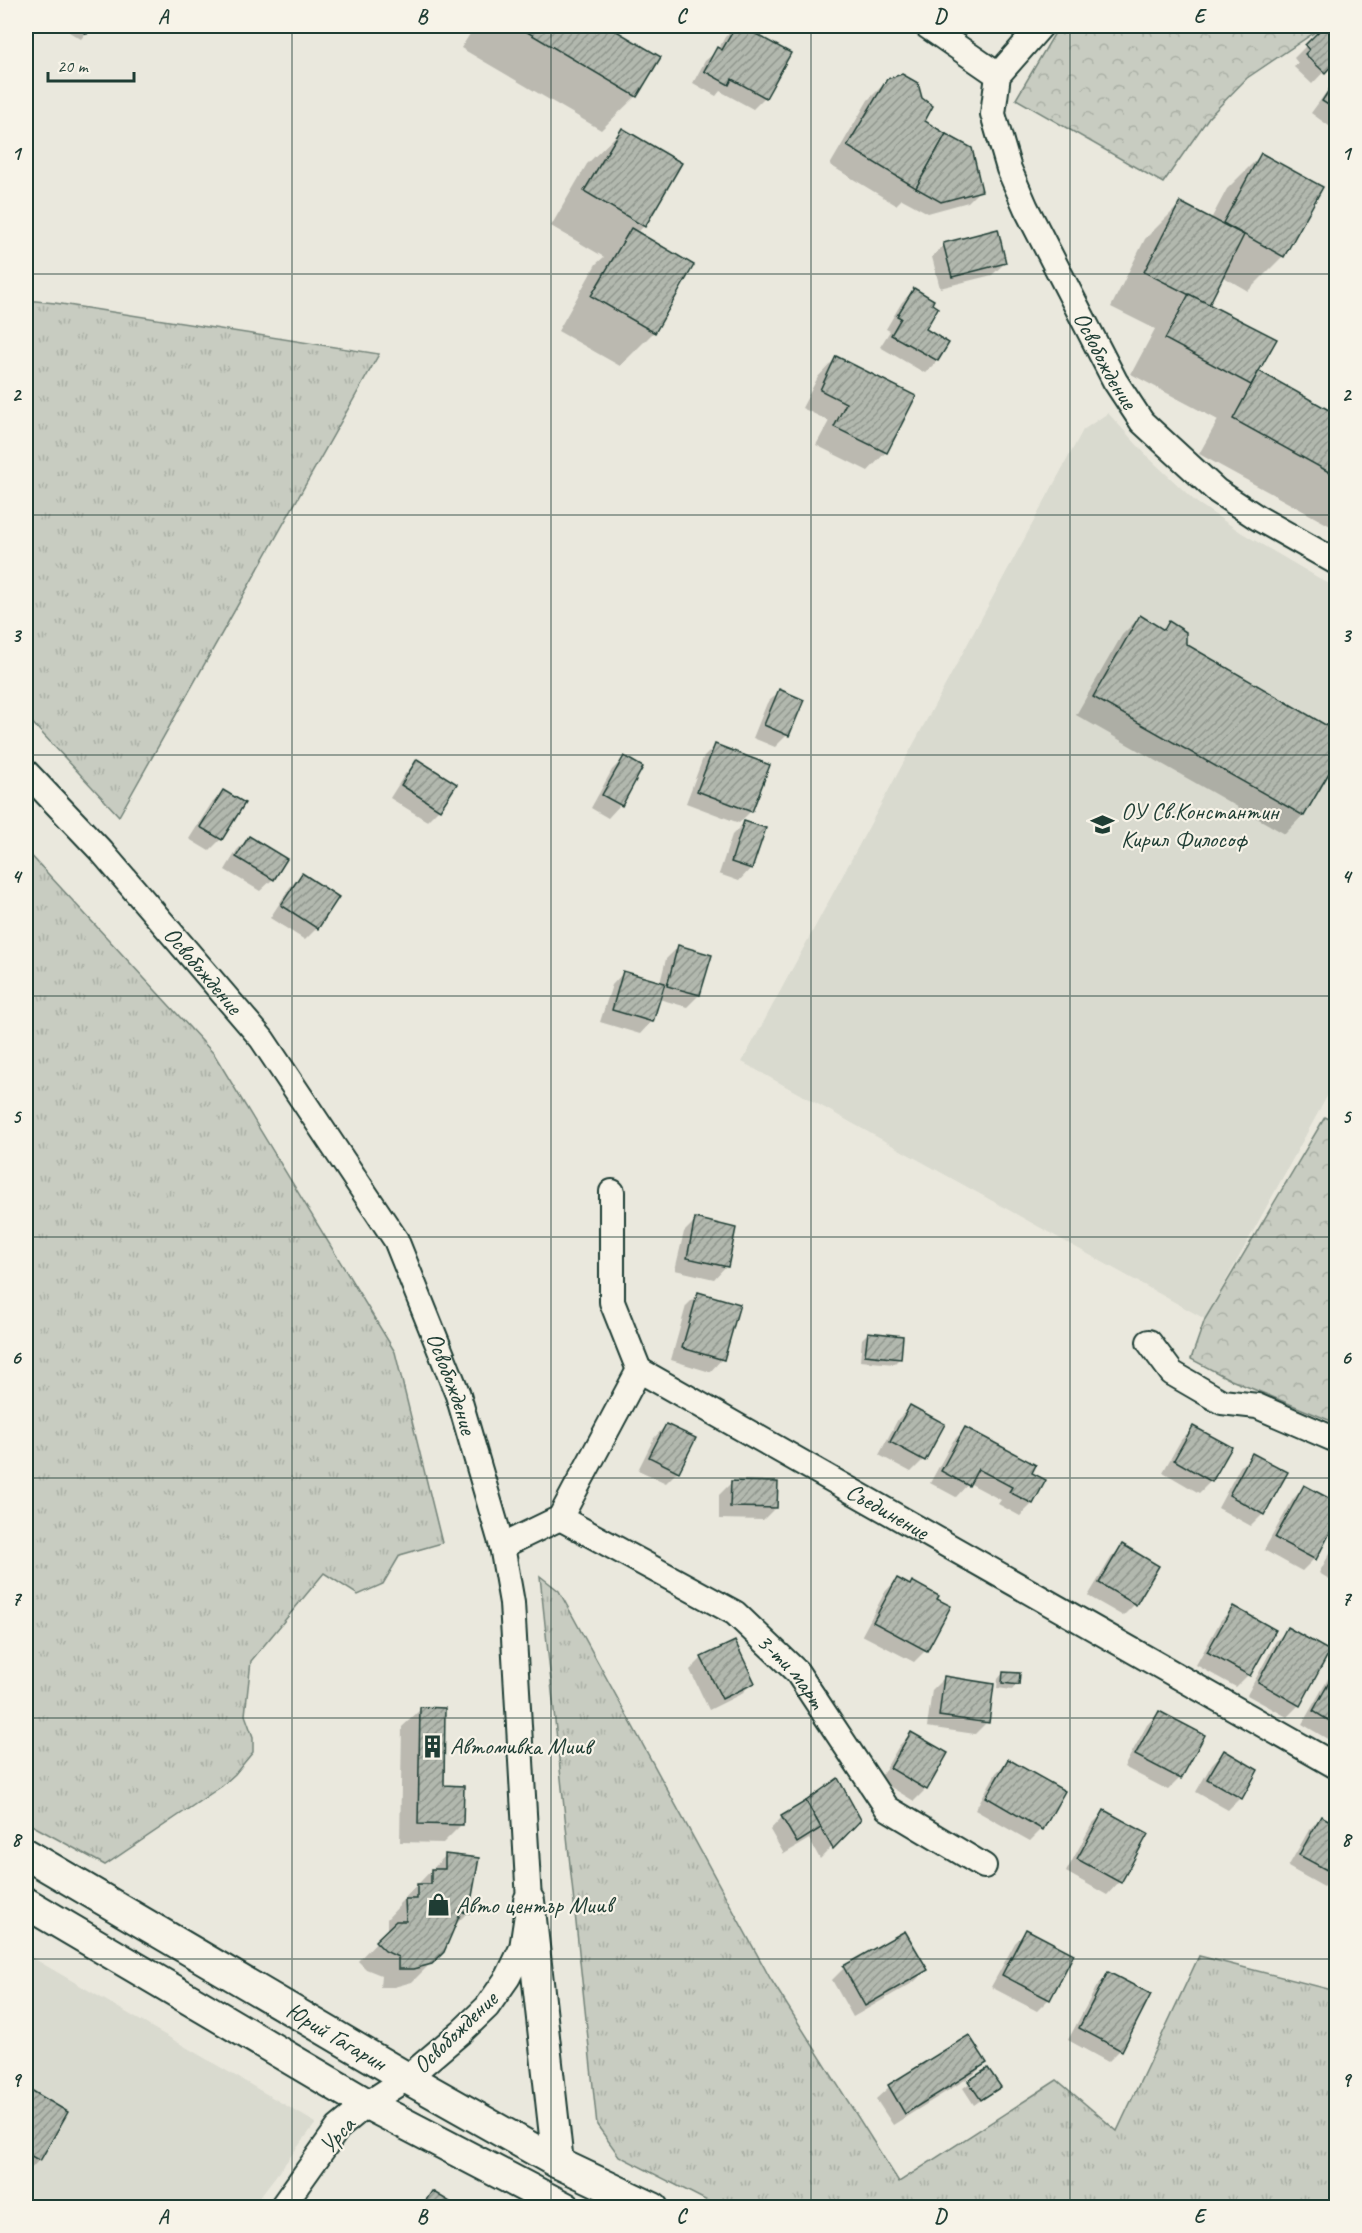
<svg xmlns="http://www.w3.org/2000/svg" width="1362" height="2233" font-family="Caveat,sans-serif">
<style>
.built{fill:#d9dacf}
.grass{fill:url(#grass-tufts);stroke:#74847a;stroke-width:1.5}
.park{fill:url(#park-crowns);stroke:#74847a;stroke-width:1.5}
.shadow{fill:#0003}
.building{fill:url(#building-hatch);stroke:#1f3d34;stroke-width:1.5}
.lines{fill:none;stroke-linecap:round;stroke-linejoin:round}
.minor-casing{stroke:#1f3d34;stroke-width:28}
.tertiary-casing{stroke:#1f3d34;stroke-width:34}
.minor{stroke:#f7f3e8;stroke-width:24}
.tertiary{stroke:#f7f3e8;stroke-width:30}
.grid{fill:none;stroke:#1f3d34;stroke-width:1.5;stroke-opacity:0.55}
.labels{text-anchor:middle;stroke-width:4.5;stroke-linejoin:round;paint-order:stroke}
.street-label{font-size:24px;fill:#1f3d34;stroke:#f7f3e8}
.poi-label{font-size:24px;fill:#1f3d34;stroke:#f7f3e8;text-anchor:start}
.neatline{fill:none;stroke:#1f3d34;stroke-width:2}
.grid-label{font-size:20px;text-anchor:middle;font-weight:bold;fill:#1f3d34}
</style>
<defs>
<pattern id="grass-tufts" width="24" height="20" patternUnits="userSpaceOnUse" patternTransform="scale(1.5)"><rect width="24" height="20" fill="#c8ccc1"/><path d="M3 7l-1-3M5 7V3M7 7l1-3M15 17l-1-3M17 17v-4M19 17l1-3" fill="none" stroke="#abb0a6"/></pattern>
<pattern id="park-crowns" width="20" height="18" patternUnits="userSpaceOnUse" patternTransform="scale(1.5)"><rect width="20" height="18" fill="#c8ccc1"/><path d="M2 6a3 3 0 1 1 6 0M12 15a3 3 0 1 1 6 0" fill="none" stroke="#abb0a6"/></pattern>
<pattern id="building-hatch" width="6" height="6" patternUnits="userSpaceOnUse" patternTransform="scale(1.5)"><rect width="6" height="6" fill="#b2b8ae"/><path d="M-1 1l2-2M0 6l6-6M5 7l2-2" fill="none" stroke="#90978e"/></pattern>
</defs>
<rect width="100%" height="100%" fill="#eae8dd"/>
<filter id="ink" filterUnits="userSpaceOnUse"><feTurbulence type="fractalNoise" baseFrequency=".0167" numOctaves="2"/><feDisplacementMap in="SourceGraphic" scale="12" xChannelSelector="R" yChannelSelector="G"/><feConvolveMatrix kernelMatrix="1 2 1 2 8 2 1 2 1" color-interpolation-filters="sRGB"/></filter>
<g filter="url(#ink)">
<g class="built">
<polygon points="1108,413 1149,458 1196,502 1242,533 1336,588 1336,1080 1205,1319 742,1062 1083,430"/>
<polygon points="26,1954 316,2123 252,2207 26,2207"/>
</g>
<g class="grass">
<polygon points="26,300 55,303 379,354 119,816 26,716 26,505 32,498 26,494"/>
<polygon points="26,850 214,1054 395,1352 442,1543 400,1555 383,1584 358,1595 324,1573 251,1661 245,1715 253,1737 253,1752 235,1774 222,1786 105,1865 26,1822"/>
<polygon points="540,1576 559,1591 770,1978 899,2182 1057,2080 1117,2131 1199,1956 1336,1991 1336,2207 719,2207 619,2156 597,2125"/>
</g>
<g class="park">
<polygon points="1059,26 1324,26 1247,78 1209,117 1163,183 1016,99"/>
<polygon points="1325,1117 1336,1122 1336,1423 1231,1380 1191,1359 1205,1319"/>
</g>
<g class="shadow">
<polygon points="73,26 91,26 81,39 69,32"/>
<polygon points="475,26 605,26 659,57 636,96 601,130 461,48"/>
<polygon points="737,26 789,53 765,97 753,109 720,91 716,96 693,83 705,61 718,50 725,37"/>
<polygon points="1324,28 1336,41 1336,59 1312,84 1294,67 1298,63 1294,58"/>
<polygon points="1336,79 1336,131 1311,113"/>
<polygon points="887,81 980,190 968,202 928,213 902,199 896,205 830,165 868,100"/>
<polygon points="622,130 644,226 637,233 654,332 620,366 558,331 596,264 604,257 551,226 587,164"/>
<polygon points="1261,155 1283,256 1248,291 1222,276 1207,305 1257,372 1336,416 1336,529 1199,454 1218,420 1131,374 1155,329 1111,307 1145,239 1180,204 1211,219 1227,189"/>
<polygon points="944,245 1005,263 992,275 940,288 932,257"/>
<polygon points="914,290 924,330 937,361 925,373 880,347 890,331 886,329 902,302"/>
<polygon points="836,358 886,452 868,471 816,445 829,421 802,408 818,377"/>
<polygon points="1140,617 1162,631 1170,623 1185,645 1336,732 1336,758 1303,815 1285,834 1076,715 1122,635"/>
<polygon points="780,691 787,735 775,747 753,738 767,703"/>
<polygon points="715,746 751,811 739,823 686,803 703,758"/>
<polygon points="624,758 641,767 620,805 608,818 591,808 612,770"/>
<polygon points="417,761 439,809 427,821 390,798 405,774"/>
<polygon points="223,792 221,839 209,851 189,839 211,804"/>
<polygon points="744,823 751,868 739,881 719,874 732,835"/>
<polygon points="249,838 284,859 273,879 260,891 225,870 237,850"/>
<polygon points="302,875 317,928 305,940 270,918 290,887"/>
<polygon points="678,947 710,956 699,995 687,1007 659,999 652,1021 640,1034 600,1022 612,985 624,972 660,983 666,959"/>
<polygon points="696,1220 726,1266 714,1279 675,1270 684,1232"/>
<polygon points="698,1294 722,1359 710,1372 671,1360 686,1306"/>
<polygon points="868,1333 899,1359 894,1364 860,1361 862,1339"/>
<polygon points="910,1407 943,1425 923,1460 911,1472 879,1455 898,1419"/>
<polygon points="666,1425 678,1471 666,1483 638,1470 654,1438"/>
<polygon points="1193,1428 1211,1481 1199,1493 1163,1472 1181,1440"/>
<polygon points="965,1429 1044,1481 1032,1504 1020,1516 998,1504 1001,1500 969,1483 956,1497 930,1483 953,1441"/>
<polygon points="1252,1455 1263,1514 1251,1526 1218,1508 1240,1467"/>
<polygon points="731,1483 776,1507 763,1520 719,1519 719,1495"/>
<polygon points="1305,1486 1336,1504 1336,1518 1314,1559 1302,1571 1264,1550 1293,1499"/>
<polygon points="1336,1542 1336,1583 1319,1573"/>
<polygon points="1123,1546 1157,1566 1135,1604 1123,1616 1088,1596 1111,1558"/>
<polygon points="897,1579 926,1650 914,1662 862,1635 885,1592"/>
<polygon points="1233,1608 1248,1675 1236,1687 1196,1665 1221,1620"/>
<polygon points="1288,1629 1299,1705 1287,1717 1247,1695 1276,1641"/>
<polygon points="702,1658 753,1682 741,1694 709,1710 690,1670"/>
<polygon points="1336,1670 1336,1744 1302,1724 1328,1679"/>
<polygon points="1003,1673 1017,1684 1012,1690 997,1688 998,1679"/>
<polygon points="944,1678 987,1722 975,1734 927,1727 932,1690"/>
<polygon points="421,1709 442,1787 462,1824 443,1843 400,1842 402,1727"/>
<polygon points="1159,1712 1180,1778 1168,1790 1124,1767 1147,1725"/>
<polygon points="911,1733 926,1789 914,1801 879,1780 899,1746"/>
<polygon points="1224,1752 1240,1798 1228,1810 1196,1792 1212,1764"/>
<polygon points="1008,1761 1042,1829 1030,1841 975,1810 996,1773"/>
<polygon points="838,1780 859,1819 820,1859 809,1839 784,1854 770,1830 782,1817 807,1803"/>
<polygon points="1105,1811 1146,1834 1119,1882 1107,1895 1066,1872 1092,1824"/>
<polygon points="1321,1817 1336,1826 1336,1873 1324,1887 1288,1867 1309,1830"/>
<polygon points="445,1856 468,1912 452,1928 431,1963 412,1982 394,1987 380,1987 381,1975 366,1969 358,1961 387,1931 387,1919 399,1906 399,1904"/>
<polygon points="1027,1931 1049,1999 1037,2011 991,1987 1015,1943"/>
<polygon points="905,1933 926,1970 914,1982 853,2017 832,1980 844,1968"/>
<polygon points="1109,1974 1120,2050 1108,2062 1068,2040 1097,1986"/>
<polygon points="969,2037 985,2063 973,2075 893,2125 876,2099 889,2087"/>
<polygon points="988,2070 999,2087 974,2105 963,2088"/>
<polygon points="26,2089 66,2112 39,2160 26,2174"/>
<polygon points="432,2193 457,2208 418,2208"/>
</g>
<g class="building">
<polygon points="74,26 92,26 87,34"/>
<polygon points="517,26 608,26 661,57 637,97"/>
<polygon points="736,26 741,26 791,53 766,98 732,79 729,85 704,71 717,47 722,50"/>
<polygon points="1324,26 1336,39 1336,61 1325,73 1305,54 1309,50 1305,45"/>
<polygon points="902,74 918,83 922,98 933,106 925,121 946,134 916,188 847,146 887,79"/>
<polygon points="1336,79 1336,110 1322,101"/>
<polygon points="622,128 682,163 645,227 584,191"/>
<polygon points="946,134 972,148 982,191 941,202 916,188"/>
<polygon points="1261,153 1323,187 1284,257 1223,223"/>
<polygon points="1180,202 1244,235 1209,305 1144,272"/>
<polygon points="631,228 694,265 655,333 591,296"/>
<polygon points="998,229 1006,263 952,277 943,243"/>
<polygon points="914,288 934,300 932,304 938,308 926,329 949,343 938,361 891,335 901,318 897,316"/>
<polygon points="1189,294 1277,339 1251,385 1165,339"/>
<polygon points="836,356 916,396 887,453 834,427 846,403 820,390"/>
<polygon points="1259,371 1336,414 1336,476 1233,419"/>
<polygon points="1140,615 1164,630 1169,621 1186,632 1186,644 1336,731 1336,761 1304,816 1093,697"/>
<polygon points="779,689 804,700 789,736 764,725"/>
<polygon points="715,744 770,765 752,812 697,791"/>
<polygon points="624,756 643,767 622,806 602,795"/>
<polygon points="417,759 457,784 440,810 401,785"/>
<polygon points="223,790 245,803 222,840 200,827"/>
<polygon points="744,821 766,828 752,869 731,862"/>
<polygon points="249,836 287,859 274,880 236,857"/>
<polygon points="302,873 339,897 318,929 281,905"/>
<polygon points="678,945 712,955 700,995 667,986"/>
<polygon points="623,971 665,983 653,1022 612,1010"/>
<polygon points="695,1218 736,1228 728,1267 687,1258"/>
<polygon points="698,1292 740,1304 724,1360 682,1348"/>
<polygon points="868,1332 903,1336 901,1359 865,1355"/>
<polygon points="910,1405 945,1424 925,1461 890,1442"/>
<polygon points="666,1424 696,1438 679,1472 649,1457"/>
<polygon points="1193,1426 1232,1447 1212,1482 1174,1460"/>
<polygon points="965,1427 1036,1465 1032,1473 1046,1480 1033,1504 1009,1492 1012,1487 978,1469 969,1486 941,1471"/>
<polygon points="1252,1453 1288,1472 1264,1515 1229,1495"/>
<polygon points="731,1481 778,1482 777,1508 730,1507"/>
<polygon points="1304,1485 1336,1502 1336,1521 1316,1560 1275,1538"/>
<polygon points="1122,1544 1159,1566 1136,1605 1099,1583"/>
<polygon points="897,1578 910,1585 912,1581 939,1596 937,1599 951,1606 927,1651 873,1622"/>
<polygon points="1233,1606 1276,1630 1250,1676 1207,1652"/>
<polygon points="1287,1627 1330,1651 1300,1706 1258,1682"/>
<polygon points="735,1641 755,1683 722,1699 701,1657"/>
<polygon points="1336,1670 1336,1725 1313,1711"/>
<polygon points="1003,1672 1020,1673 1019,1685 1002,1683"/>
<polygon points="944,1676 994,1684 989,1723 939,1716"/>
<polygon points="420,1707 445,1708 444,1785 464,1786 463,1825 418,1824"/>
<polygon points="1159,1711 1205,1735 1181,1779 1135,1755"/>
<polygon points="911,1732 948,1753 927,1790 890,1768"/>
<polygon points="1224,1750 1258,1770 1242,1799 1207,1779"/>
<polygon points="1008,1759 1065,1791 1043,1830 986,1797"/>
<polygon points="838,1778 861,1820 833,1849 806,1801"/>
<polygon points="806,1801 821,1828 797,1843 781,1816"/>
<polygon points="1104,1810 1148,1834 1121,1883 1077,1859"/>
<polygon points="1321,1816 1336,1824 1336,1875 1299,1855"/>
<polygon points="445,1854 479,1858 469,1913 461,1912 444,1952 432,1964 413,1969 398,1969 398,1957 385,1951 375,1941 396,1921 406,1921 405,1899 417,1899 417,1884 431,1884 431,1869 445,1869"/>
<polygon points="1026,1929 1074,1954 1050,2000 1002,1975"/>
<polygon points="905,1931 928,1970 865,2006 843,1966"/>
<polygon points="1108,1972 1151,1994 1122,2051 1079,2028"/>
<polygon points="969,2035 987,2063 905,2114 888,2085"/>
<polygon points="988,2068 1001,2087 981,2100 968,2081"/>
<polygon points="26,2087 68,2112 40,2161 26,2153"/>
<polygon points="432,2191 460,2208 421,2208"/>
</g>
<g class="lines">
<defs>
<g id="minor">
<polyline points="927,26 998,75"/>
<path id="s1" d="M1041 26 998 75 993 114 1009 169 1026 208 1115 381 1142 422 1217 491 1258 518 1336 562"/>
<path id="s2" d="M26 772 102 852 262 1039 396 1240 458 1395 502 1546 512 1603 529 1901 522 1948 508 1977 487 2007 461 2032 407 2078 367 2104 338 2128 281 2208"/>
<polyline points="612,1192 612,1302 639,1370"/>
<polyline points="1149,1342 1172,1373 1222,1402 1257,1406 1336,1440"/>
<path id="s3" d="M560 1518 735 1613 797 1672 887 1808 984 1866"/>
<path id="s4" d="M502 1546 560 1518 639 1370 1336 1766"/>
</g>
<g id="tertiary">
<path id="s5" d="M26 1854 407 2078 558 2163 653 2208"/>
<polyline points="529,1901 558,2163"/>
<polyline points="26,1903 367,2104 566,2208"/>
</g>
</defs>
<use href="#minor" class="minor-casing"/>
<use href="#tertiary" class="tertiary-casing"/>
<use href="#minor" class="minor"/>
<use href="#tertiary" class="tertiary"/>
</g>
</g>
<path class="grid" d="M292 26V2208M551 26V2208M811 26V2208M1070 26V2208M26 274H1336M26 515H1336M26 755H1336M26 996H1336M26 1237H1336M26 1478H1336M26 1718H1336M26 1959H1336"/>
<defs>
<symbol id="school-bare" viewBox="-9 -9 18 18"><path d="M0-5L7-2L0 1L-7-2ZM-4 1L0 2.5L4 1V4Q0 6-4 4Z" fill="#1f3d34" stroke="#f7f3e8" stroke-width="2.5" paint-order="stroke"/></symbol>
<symbol id="building-bare" viewBox="-9 -9 18 18"><path d="M-4-6H4V6H1V3H-1V6H-4ZM-2.5-4.3h1.7v1.8h-1.7ZM.8-4.3h1.7v1.8H.8ZM-2.5-1h1.7V.8h-1.7ZM.8-1h1.7V.8H.8Z" fill="#1f3d34" stroke="#f7f3e8" stroke-width="2.5" paint-order="stroke"/></symbol>
<symbol id="shop-bare" viewBox="-9 -9 18 18"><path d="M-5-2.5h2.3a2.7 3.5 0 0 1 5.4 0H5L5.5 6h-11ZM-1.5-2.5h3a1.5 2.3 0 0 0-3 0Z" fill="#1f3d34" stroke="#f7f3e8" stroke-width="2.5" paint-order="stroke"/></symbol>
</defs>
<g fill-rule="evenodd">
<use href="#school-bare" x="1086" y="808" width="33" height="33"/>
<use href="#building-bare" x="416" y="1730" width="33" height="33"/>
<use href="#shop-bare" x="422" y="1888" width="33" height="33"/>
</g>
<g class="labels">
<g class="street-label">
<text dy="8" stroke="none"><textPath href="#s1" startOffset="376">Освобождение</textPath></text>
<text dy="8" stroke="none"><textPath href="#s2" startOffset="266">Освобождение</textPath></text>
<text dy="8" stroke="none"><textPath href="#s2" startOffset="752">Освобождение</textPath></text>
<text dy="8" stroke="none"><textPath href="#s4" startOffset="518">Съединение</textPath></text>
<text dy="8" stroke="none"><textPath href="#s3" startOffset="280">3-ти март</textPath></text>
<text transform="translate(455 2032) rotate(-44)" y="8">Освобождение</text>
<text dy="8" stroke="none"><textPath href="#s5" startOffset="360">Юрий Гагарин</textPath></text>
<text transform="translate(337 2135) rotate(-48)" y="8">Урса</text>
</g>
<g class="poi-label">
<text x="1121" y="819">ОУ Св.Константин<tspan x="1121" dy="28">Кирил Философ</tspan></text>
<text x="450" y="1754">Автомивка Миив</text>
<text x="456" y="1913">Авто център Миив</text>
</g>
</g>
<rect width="1362" height="2233" fill="none" stroke="#f7f3e8" stroke-width="66"/>
<path d="M48 72v9h86v-9" fill="none" stroke="#1f3d34" stroke-width="3"/>
<text x="57" y="72" font-size="18" fill="#1f3d34" stroke="#f7f3e8" stroke-width="4.5" paint-order="stroke">20 m</text>
<rect x="33" y="33" width="1296" height="2167" class="neatline"/>
<g class="grid-label">
<text x="163" y="23">A</text>
<text x="422" y="23">B</text>
<text x="681" y="23">C</text>
<text x="940" y="23">D</text>
<text x="1199" y="23">E</text>
<text x="16" y="160">1</text>
<text x="1346" y="160">1</text>
<text x="16" y="401">2</text>
<text x="1346" y="401">2</text>
<text x="16" y="642">3</text>
<text x="1346" y="642">3</text>
<text x="16" y="883">4</text>
<text x="1346" y="883">4</text>
<text x="16" y="1123">5</text>
<text x="1346" y="1123">5</text>
<text x="16" y="1364">6</text>
<text x="1346" y="1364">6</text>
<text x="16" y="1605">7</text>
<text x="1346" y="1605">7</text>
<text x="16" y="1846">8</text>
<text x="1346" y="1846">8</text>
<text x="16" y="2086">9</text>
<text x="1346" y="2086">9</text>
<text x="163" y="2223">A</text>
<text x="422" y="2223">B</text>
<text x="681" y="2223">C</text>
<text x="940" y="2223">D</text>
<text x="1199" y="2223">E</text>
</g>
</svg>
